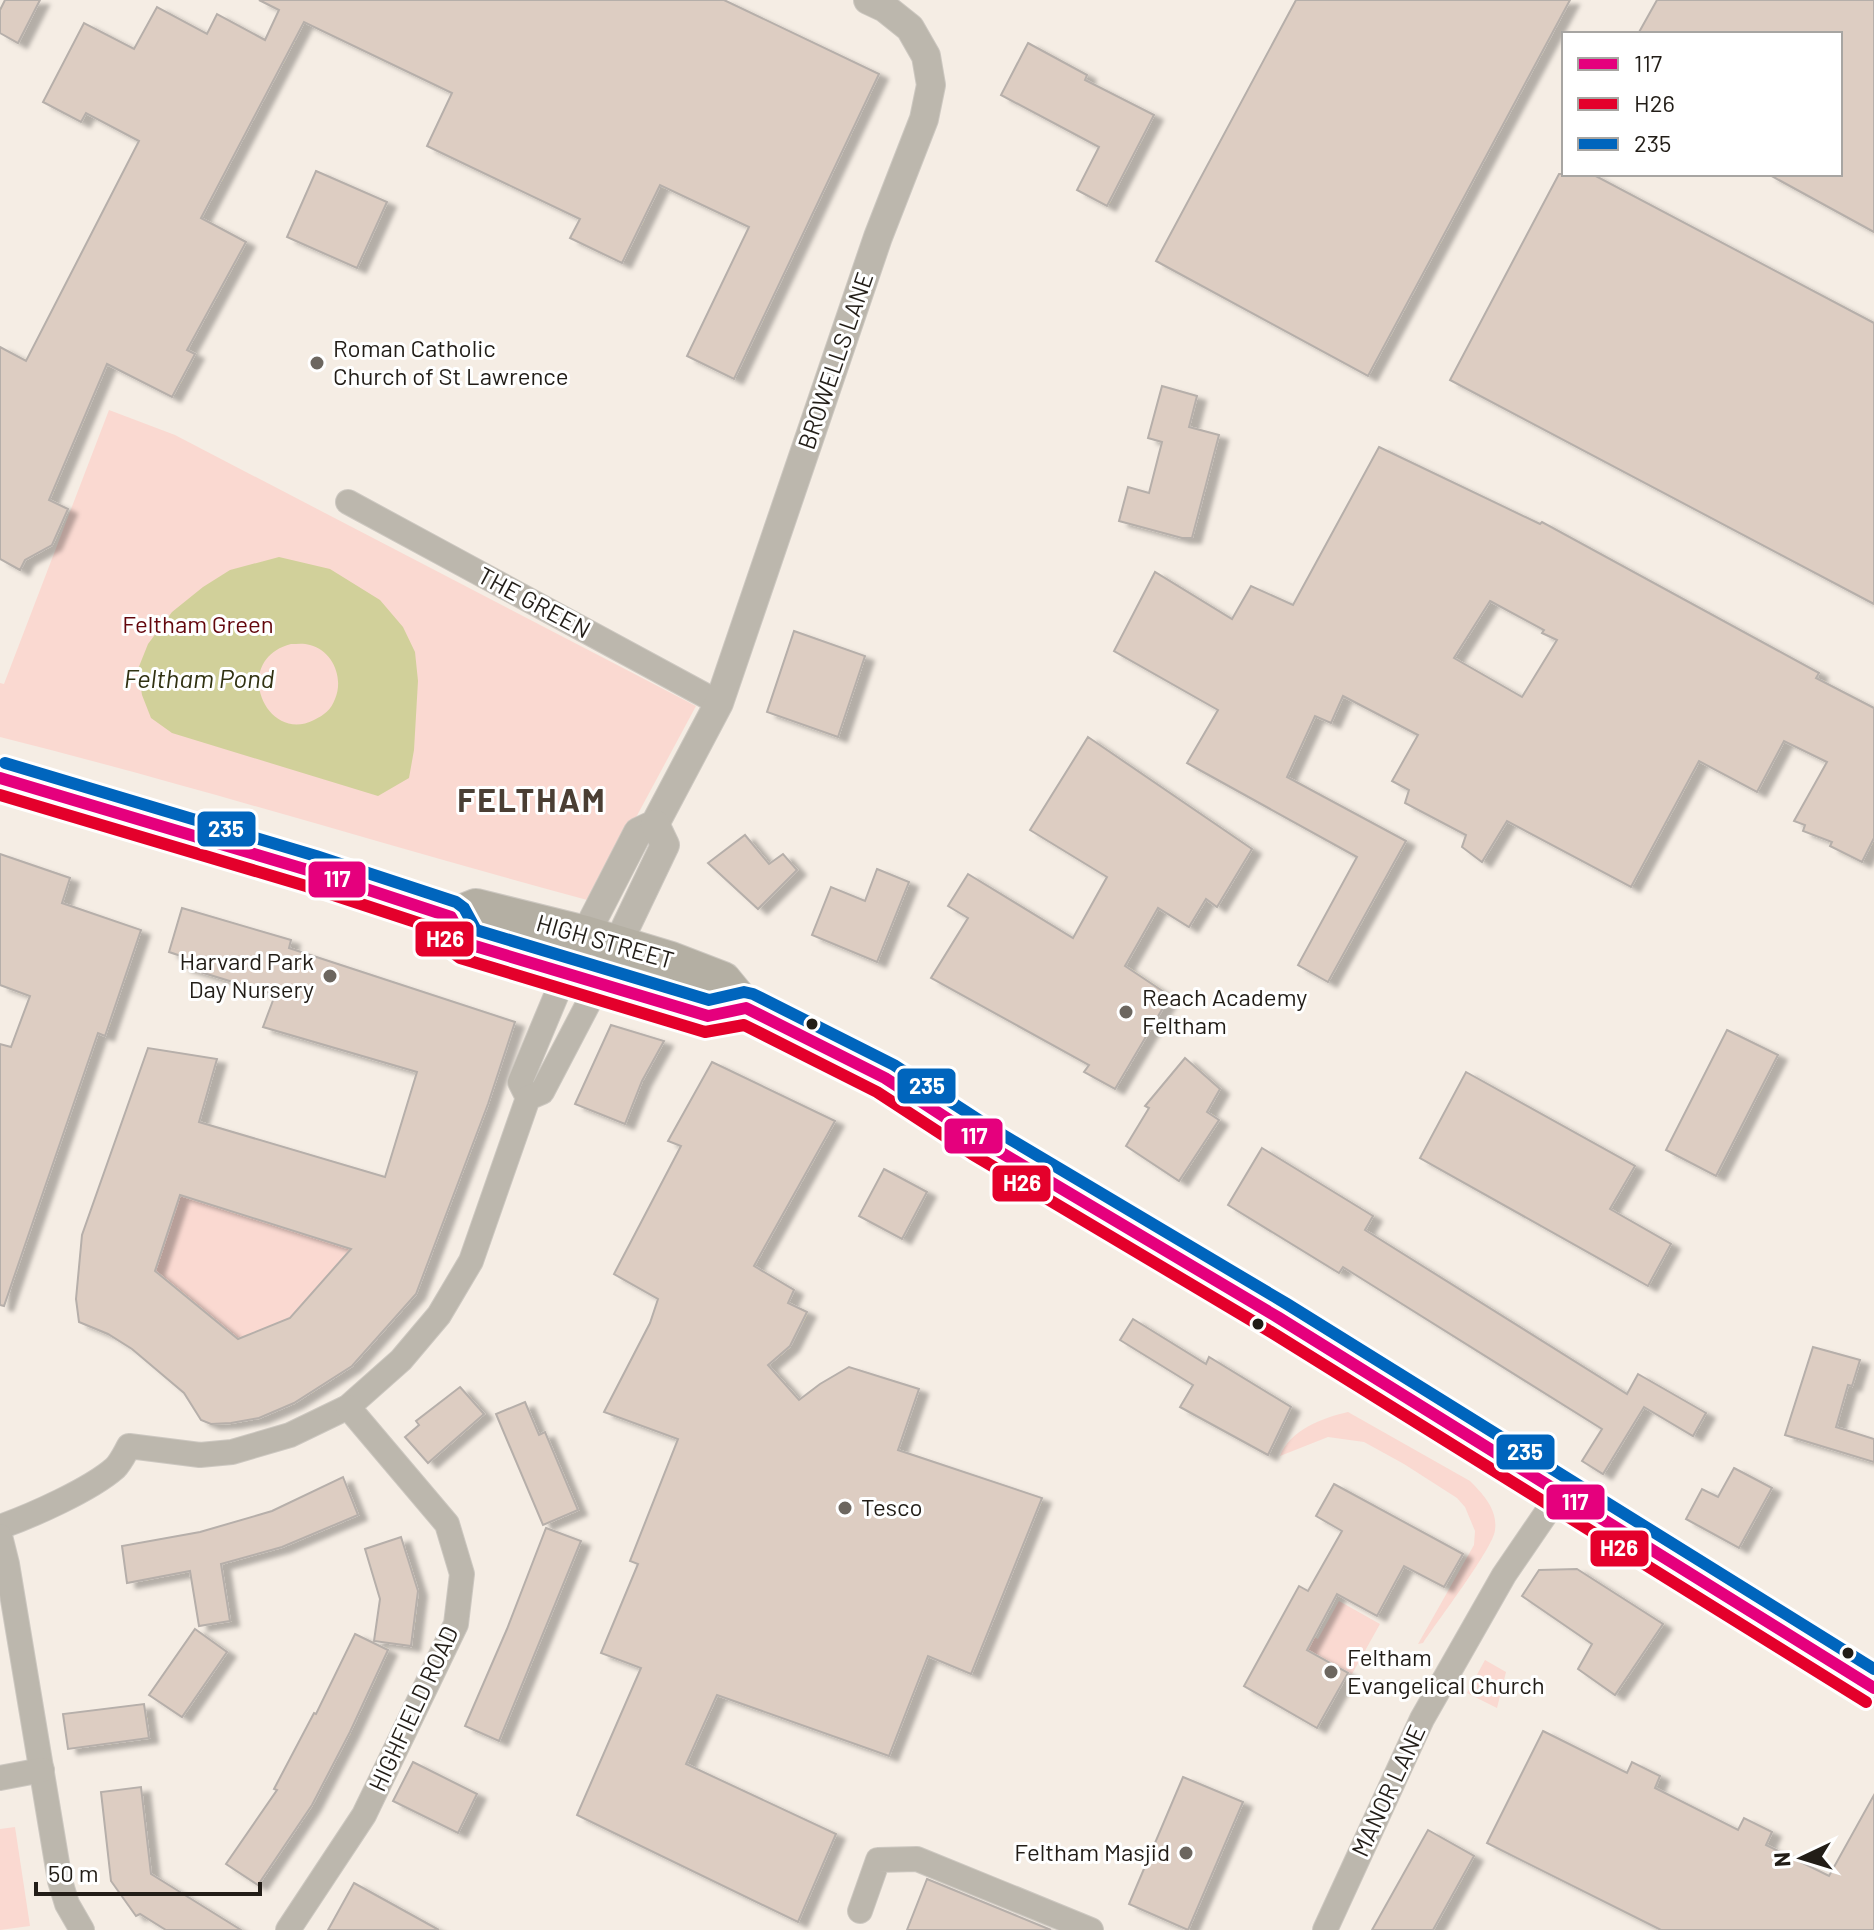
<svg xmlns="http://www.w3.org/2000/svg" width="1874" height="1930" font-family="Barlow,sans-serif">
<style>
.green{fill:#fad9d1}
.water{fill:#d1d09a;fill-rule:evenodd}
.building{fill:#ddcdc2;stroke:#b6afaa;stroke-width:2;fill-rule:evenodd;filter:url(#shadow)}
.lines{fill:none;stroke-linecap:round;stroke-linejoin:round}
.minor-casing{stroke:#cdc8c1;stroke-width:26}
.tertiary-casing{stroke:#cdc8c1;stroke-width:30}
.primary-casing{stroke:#cdc8c1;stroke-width:38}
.minor{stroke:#bcb7ad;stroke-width:24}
.tertiary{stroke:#bcb7ad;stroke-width:28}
.primary{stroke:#b4afa3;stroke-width:36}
.bus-1-casing{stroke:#fff;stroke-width:18}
.bus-2-casing{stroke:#fff;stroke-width:18}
.bus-3-casing{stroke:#fff;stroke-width:18}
.bus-1{stroke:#e5007d;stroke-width:12}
.bus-2{stroke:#e4002b;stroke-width:12}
.bus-3{stroke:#0065bd;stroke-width:12}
.poi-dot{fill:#6c665f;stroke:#fff;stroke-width:3}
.bus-dot{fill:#221d17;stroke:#fff;stroke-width:3}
.labels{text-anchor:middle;stroke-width:6;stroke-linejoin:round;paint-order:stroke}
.poi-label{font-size:24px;fill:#221d17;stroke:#fff;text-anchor:start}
.street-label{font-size:24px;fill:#221d17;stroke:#fff}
.park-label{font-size:24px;fill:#64070d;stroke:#fff}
.water-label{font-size:26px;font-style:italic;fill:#313212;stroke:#fff}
.district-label{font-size:32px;font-weight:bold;letter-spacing:2px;fill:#4a3e33;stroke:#fff}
.line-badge{stroke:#fff;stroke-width:3}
.badge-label{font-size:22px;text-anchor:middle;font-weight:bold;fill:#fff}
</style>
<defs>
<filter id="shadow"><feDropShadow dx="9" dy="5" stdDeviation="2" flood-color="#0004"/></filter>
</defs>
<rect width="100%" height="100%" fill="#f5ede4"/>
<g class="green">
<path d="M109 410 175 435 696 706 591 901C394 848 199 787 0 737V683L4 684Z"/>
<polygon points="189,1166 355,1244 290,1318 238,1339 155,1271"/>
<path d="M1348 1412 1470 1481C1483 1494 1498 1510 1495 1530 1494 1547 1436 1623 1423 1643L1418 1644 1474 1545 1475 1531 1465 1507 1457 1498 1404 1464 1364 1442 1328 1437 1280 1456C1290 1430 1322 1418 1348 1412Z"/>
<polygon points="1339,1601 1380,1624 1352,1674 1307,1649 1314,1637 1318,1639"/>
<polygon points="1485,1660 1506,1672 1497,1708 1467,1693"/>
<polygon points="15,1827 30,1926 0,1930 0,1829"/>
</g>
<path class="water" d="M279 557 330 569 380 600 403 627 415 652 418 681 414 750 409 778 378 796 172 733 151 718 142 695 138 669 148 644 172 612 203 587 230 570ZM291 644C297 644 304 643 310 645 333 651 344 678 335 699 331 710 324 715 314 720 266 745 230 660 291 644Z"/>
<g class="building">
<polygon points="5,0 40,0 18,43 0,33 0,10"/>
<polygon points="259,0 724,0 879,74 734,379 687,356 749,227 660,185 622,263 570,238 580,219 427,146 452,93 304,22 201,218 246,242 187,350 195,354 172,397 107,364 49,500 68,509 52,545 25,560 20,570 0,559 0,347 26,361 139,141 86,113 81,122 43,102 84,23 134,49 157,7 207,34 217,14 265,40 279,10"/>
<polygon points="1296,0 1570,0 1368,376 1156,261"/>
<polygon points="1657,0 1874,0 1874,232 1768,174 1840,174 1840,34 1638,34"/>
<polygon points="1028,43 1087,75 1085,80 1154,115 1107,206 1077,190 1099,147 1001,95"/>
<polygon points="316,171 387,202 357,268 287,237"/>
<polygon points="1559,174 1592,174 1874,323 1874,604 1450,380"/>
<polygon points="1162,386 1197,396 1189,427 1219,435 1192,538 1182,538 1119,521 1128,487 1149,493 1162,442 1148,438"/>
<path d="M1379 447 1540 524 1542 522 1819 673 1816 678 1874 708V838L1862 862 1830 846 1832 842 1803 831 1805 825 1794 821 1827 762 1784 741 1757 792 1699 761 1631 887 1507 821 1482 862 1462 847 1466 835 1405 803 1409 790 1392 781 1418 735 1343 696 1331 723 1315 716 1287 777 1406 841 1328 982 1298 965 1357 857 1187 763 1218 710 1114 651 1155 572 1232 619 1251 586 1293 605ZM1490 601 1544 630 1542 633 1557 640 1522 697 1454 658Z"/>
<polygon points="794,631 865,656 838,737 767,712"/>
<polygon points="1088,737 1252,849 1217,907 1206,899 1189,927 1158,908 1125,966 1170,996 1115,1089 1084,1072 1089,1065 931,978 968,918 948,906 968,874 1073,938 1107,877 1030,830"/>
<polygon points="745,835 769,864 783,854 797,870 758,909 708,863"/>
<polygon points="0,854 70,878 62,903 141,930 105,1036 98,1033 4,1306 0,1305 0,1044 11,1047 30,996 0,985"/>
<polygon points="877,869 909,882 877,962 812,935 831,887 865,901"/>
<path d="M182 908 291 940 289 948 515 1022 488 1104 416 1294 352 1366 294 1403 259 1418 231 1423 211 1424 201 1420 184 1393 132 1349 108 1334 79 1322 76 1299 82 1235 148 1048 217 1059 199 1122 385 1177 417 1072 263 1027 275 995 181 966 184 957 169 952ZM180 1195 351 1249 290 1318 238 1339 155 1271Z"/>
<polygon points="611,1025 664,1041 642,1081 625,1124 575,1104"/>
<polygon points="1727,1030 1778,1055 1716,1176 1666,1150"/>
<polygon points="1185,1058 1220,1089 1207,1112 1219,1120 1179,1181 1126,1146 1149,1108 1145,1106"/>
<polygon points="712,1062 835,1121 754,1266 794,1290 788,1303 807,1312 790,1346 768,1365 799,1400 820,1384 849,1367 919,1389 898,1450 1042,1498 971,1674 928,1656 889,1756 717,1695 686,1764 836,1834 798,1922 577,1815 641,1668 601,1653 638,1564 630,1561 678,1439 604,1412 650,1323 658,1299 614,1274 681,1146 668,1141"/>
<polygon points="1466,1072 1635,1166 1610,1209 1671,1244 1648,1286 1420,1158"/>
<polygon points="1262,1148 1373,1216 1365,1230 1627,1394 1638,1374 1706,1413 1693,1436 1644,1407 1603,1474 1582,1461 1602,1429 1343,1267 1339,1273 1228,1205"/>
<polygon points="884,1169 927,1192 902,1239 859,1216"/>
<polygon points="1133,1319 1206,1364 1209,1357 1291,1407 1268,1455 1180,1407 1193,1385 1120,1340"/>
<polygon points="1813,1347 1860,1360 1852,1386 1848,1385 1836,1427 1874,1439 1874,1462 1785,1435"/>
<polygon points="460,1387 484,1414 428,1463 405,1437 419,1425 416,1421"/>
<polygon points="525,1402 539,1435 545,1432 578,1510 543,1525 496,1414"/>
<polygon points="1734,1468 1772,1488 1739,1548 1686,1519 1702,1489 1718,1497"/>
<polygon points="343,1477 358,1515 282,1547 221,1564 230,1621 199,1626 190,1571 127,1583 122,1546 200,1532 272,1511"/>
<polygon points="1334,1484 1463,1554 1444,1587 1404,1566 1377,1616 1337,1594 1307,1650 1348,1673 1317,1728 1244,1686 1299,1586 1308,1591 1342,1531 1316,1516"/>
<polygon points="546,1528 581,1541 499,1741 465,1726 507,1629"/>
<polygon points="401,1537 418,1591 411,1646 374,1641 380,1599 365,1549"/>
<polygon points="1577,1569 1663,1624 1615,1695 1578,1669 1592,1644 1522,1596 1539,1570"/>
<polygon points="195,1629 227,1652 182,1717 149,1695"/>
<polygon points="355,1634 388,1650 350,1732 312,1805 258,1885 226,1864 277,1790 274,1789 314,1713 316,1714"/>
<polygon points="144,1704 149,1738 68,1749 63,1714"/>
<polygon points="1543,1731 1627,1773 1632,1762 1660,1776 1655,1788 1738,1830 1744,1818 1772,1832 1766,1845 1829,1876 1874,1795 1874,1930 1661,1930 1487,1843"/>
<polygon points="413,1762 477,1794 458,1833 393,1801"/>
<polygon points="1183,1777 1243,1802 1188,1930 1129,1904"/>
<polygon points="141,1787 151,1874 241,1930 166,1930 140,1914 136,1916 111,1881 101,1792"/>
<polygon points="1428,1830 1474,1856 1433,1930 1372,1930"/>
<polygon points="927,1879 1051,1930 907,1930"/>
<polygon points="354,1883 439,1930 328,1930"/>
</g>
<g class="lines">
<defs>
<g id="minor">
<polyline points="348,502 719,703"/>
<polyline points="528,1098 520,1082 566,972"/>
<path d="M0 1527C31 1516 90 1490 115 1468 121 1462 125 1453 129 1446L200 1455 232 1452 290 1435 348 1407 401 1360 439 1315 471 1261 528 1098 542 1092 599 983"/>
<polyline points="0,1536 7,1564 60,1881 67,1904 82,1930"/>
<polyline points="0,1778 42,1770"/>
<polyline points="860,1911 878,1860 917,1859 1091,1930"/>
<polyline points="288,1930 364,1815 456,1624 462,1574 447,1524 348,1407"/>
<polyline points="1325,1930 1422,1719 1504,1575 1560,1493"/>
</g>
<g id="tertiary">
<polyline points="566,972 638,832 655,824 719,703 878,237 924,119 931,85 926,56 910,28 885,8 868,0"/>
<polyline points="599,983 665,845 655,824"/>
</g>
<g id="primary">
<polyline points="0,778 311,871 451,917 476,907 585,934 671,960 723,980 746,1008 899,1086 980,1140 1279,1318 1874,1688"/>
<polyline points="451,917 465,943 708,1016 746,1008"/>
</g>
</defs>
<use href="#minor" class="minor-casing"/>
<use href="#tertiary" class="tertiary-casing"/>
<use href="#primary" class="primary-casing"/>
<use href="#minor" class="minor"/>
<use href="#tertiary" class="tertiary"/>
<use href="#primary" class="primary"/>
<defs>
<polyline id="bus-1" points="0,778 311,871 451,917 465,943 708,1016 746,1008 885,1078 980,1140 1279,1318 1874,1688"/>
<polyline id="bus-2" points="0,795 306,886 440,930 452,952 460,958 705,1032 744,1025 877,1092 972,1154 1271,1332 1866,1702"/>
<polyline id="bus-3" points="5,763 316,856 456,902 464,908 476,930 709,1000 744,992 753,994 894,1065 988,1126 1287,1304 1874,1669"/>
</defs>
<use href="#bus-1" class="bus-1-casing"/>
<use href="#bus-2" class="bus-2-casing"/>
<use href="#bus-3" class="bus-3-casing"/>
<use href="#bus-1" class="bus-1"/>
<use href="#bus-2" class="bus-2"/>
<use href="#bus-3" class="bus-3"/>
</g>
<g class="poi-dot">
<circle cx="317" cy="363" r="8"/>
<circle cx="330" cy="976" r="8"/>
<circle cx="1126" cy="1012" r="8"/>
<circle cx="845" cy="1508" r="8"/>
<circle cx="1331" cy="1672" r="8"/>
<circle cx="1186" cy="1853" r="8"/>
</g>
<g class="bus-dot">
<circle cx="812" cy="1024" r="7"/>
<circle cx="1258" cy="1324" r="7"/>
<circle cx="1848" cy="1653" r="7"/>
</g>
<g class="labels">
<g class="poi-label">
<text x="333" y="357">Roman Catholic<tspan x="333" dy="28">Church of St Lawrence</tspan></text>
<text x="314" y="970" text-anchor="end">Harvard Park<tspan x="314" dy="28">Day Nursery</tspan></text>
<text x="1142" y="1006">Reach Academy<tspan x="1142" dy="28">Feltham</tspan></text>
<text x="861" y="1516">Tesco</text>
<text x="1347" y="1666">Feltham<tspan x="1347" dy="28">Evangelical Church</tspan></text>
<text x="1170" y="1861" text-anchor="end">Feltham Masjid</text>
</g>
<g class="street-label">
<text transform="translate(836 361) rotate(-71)" y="8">BROWELLS LANE</text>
<text transform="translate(534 603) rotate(28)" y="8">THE GREEN</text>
<text transform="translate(605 942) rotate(16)" y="8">HIGH STREET</text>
<text transform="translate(414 1709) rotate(-65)" y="8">HIGHFIELD ROAD</text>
<text transform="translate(1389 1791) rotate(-65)" y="8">MANOR LANE</text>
</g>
<g class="park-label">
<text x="198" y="633">Feltham Green</text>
</g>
<g class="water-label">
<text x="199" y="688">Feltham Pond</text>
</g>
<g class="district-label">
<text x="532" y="812">FELTHAM</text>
</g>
</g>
<g class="line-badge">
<rect x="196" y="810" width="61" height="38" rx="8" fill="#0065bd"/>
<rect x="307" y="860" width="60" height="39" rx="8" fill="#e5007d"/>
<rect x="414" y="920" width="61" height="38" rx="8" fill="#e4002b"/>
<rect x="896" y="1067" width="61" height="38" rx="8" fill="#0065bd"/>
<rect x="943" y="1117" width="61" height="38" rx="8" fill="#e5007d"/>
<rect x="991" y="1164" width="61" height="39" rx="8" fill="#e4002b"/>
<rect x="1495" y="1433" width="61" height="38" rx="8" fill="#0065bd"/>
<rect x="1545" y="1483" width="61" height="38" rx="8" fill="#e5007d"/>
<rect x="1589" y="1529" width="61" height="39" rx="8" fill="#e4002b"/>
</g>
<g class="badge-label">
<text x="226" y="837">235</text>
<text x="337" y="887">117</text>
<text x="445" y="947">H26</text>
<text x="927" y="1094">235</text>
<text x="974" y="1144">117</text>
<text x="1022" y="1191">H26</text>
<text x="1525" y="1460">235</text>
<text x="1575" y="1510">117</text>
<text x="1619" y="1556">H26</text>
</g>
<rect x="1562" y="32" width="280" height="144" fill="#ffffff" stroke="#a7a5a2" stroke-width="2"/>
<rect x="1578" y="58" width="40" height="12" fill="#e5007d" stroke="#a7a5a2" stroke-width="2"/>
<text x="1634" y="72" font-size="24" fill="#221d17">117</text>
<rect x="1578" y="98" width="40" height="12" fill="#e4002b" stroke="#a7a5a2" stroke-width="2"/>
<text x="1634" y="112" font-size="24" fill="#221d17">H26</text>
<rect x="1578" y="138" width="40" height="12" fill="#0065bd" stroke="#a7a5a2" stroke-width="2"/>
<text x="1634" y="152" font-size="24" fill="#221d17">235</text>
<g transform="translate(1802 1858) rotate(266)" stroke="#ffffff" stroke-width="6" paint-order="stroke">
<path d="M0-6L14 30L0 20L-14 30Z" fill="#221d17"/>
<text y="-12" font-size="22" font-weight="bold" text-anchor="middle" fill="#221d17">N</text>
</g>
<path d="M36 1882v12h224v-12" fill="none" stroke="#221d17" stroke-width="4"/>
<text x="48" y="1882" font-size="24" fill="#221d17" stroke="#ffffff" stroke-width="6" paint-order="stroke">50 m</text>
</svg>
